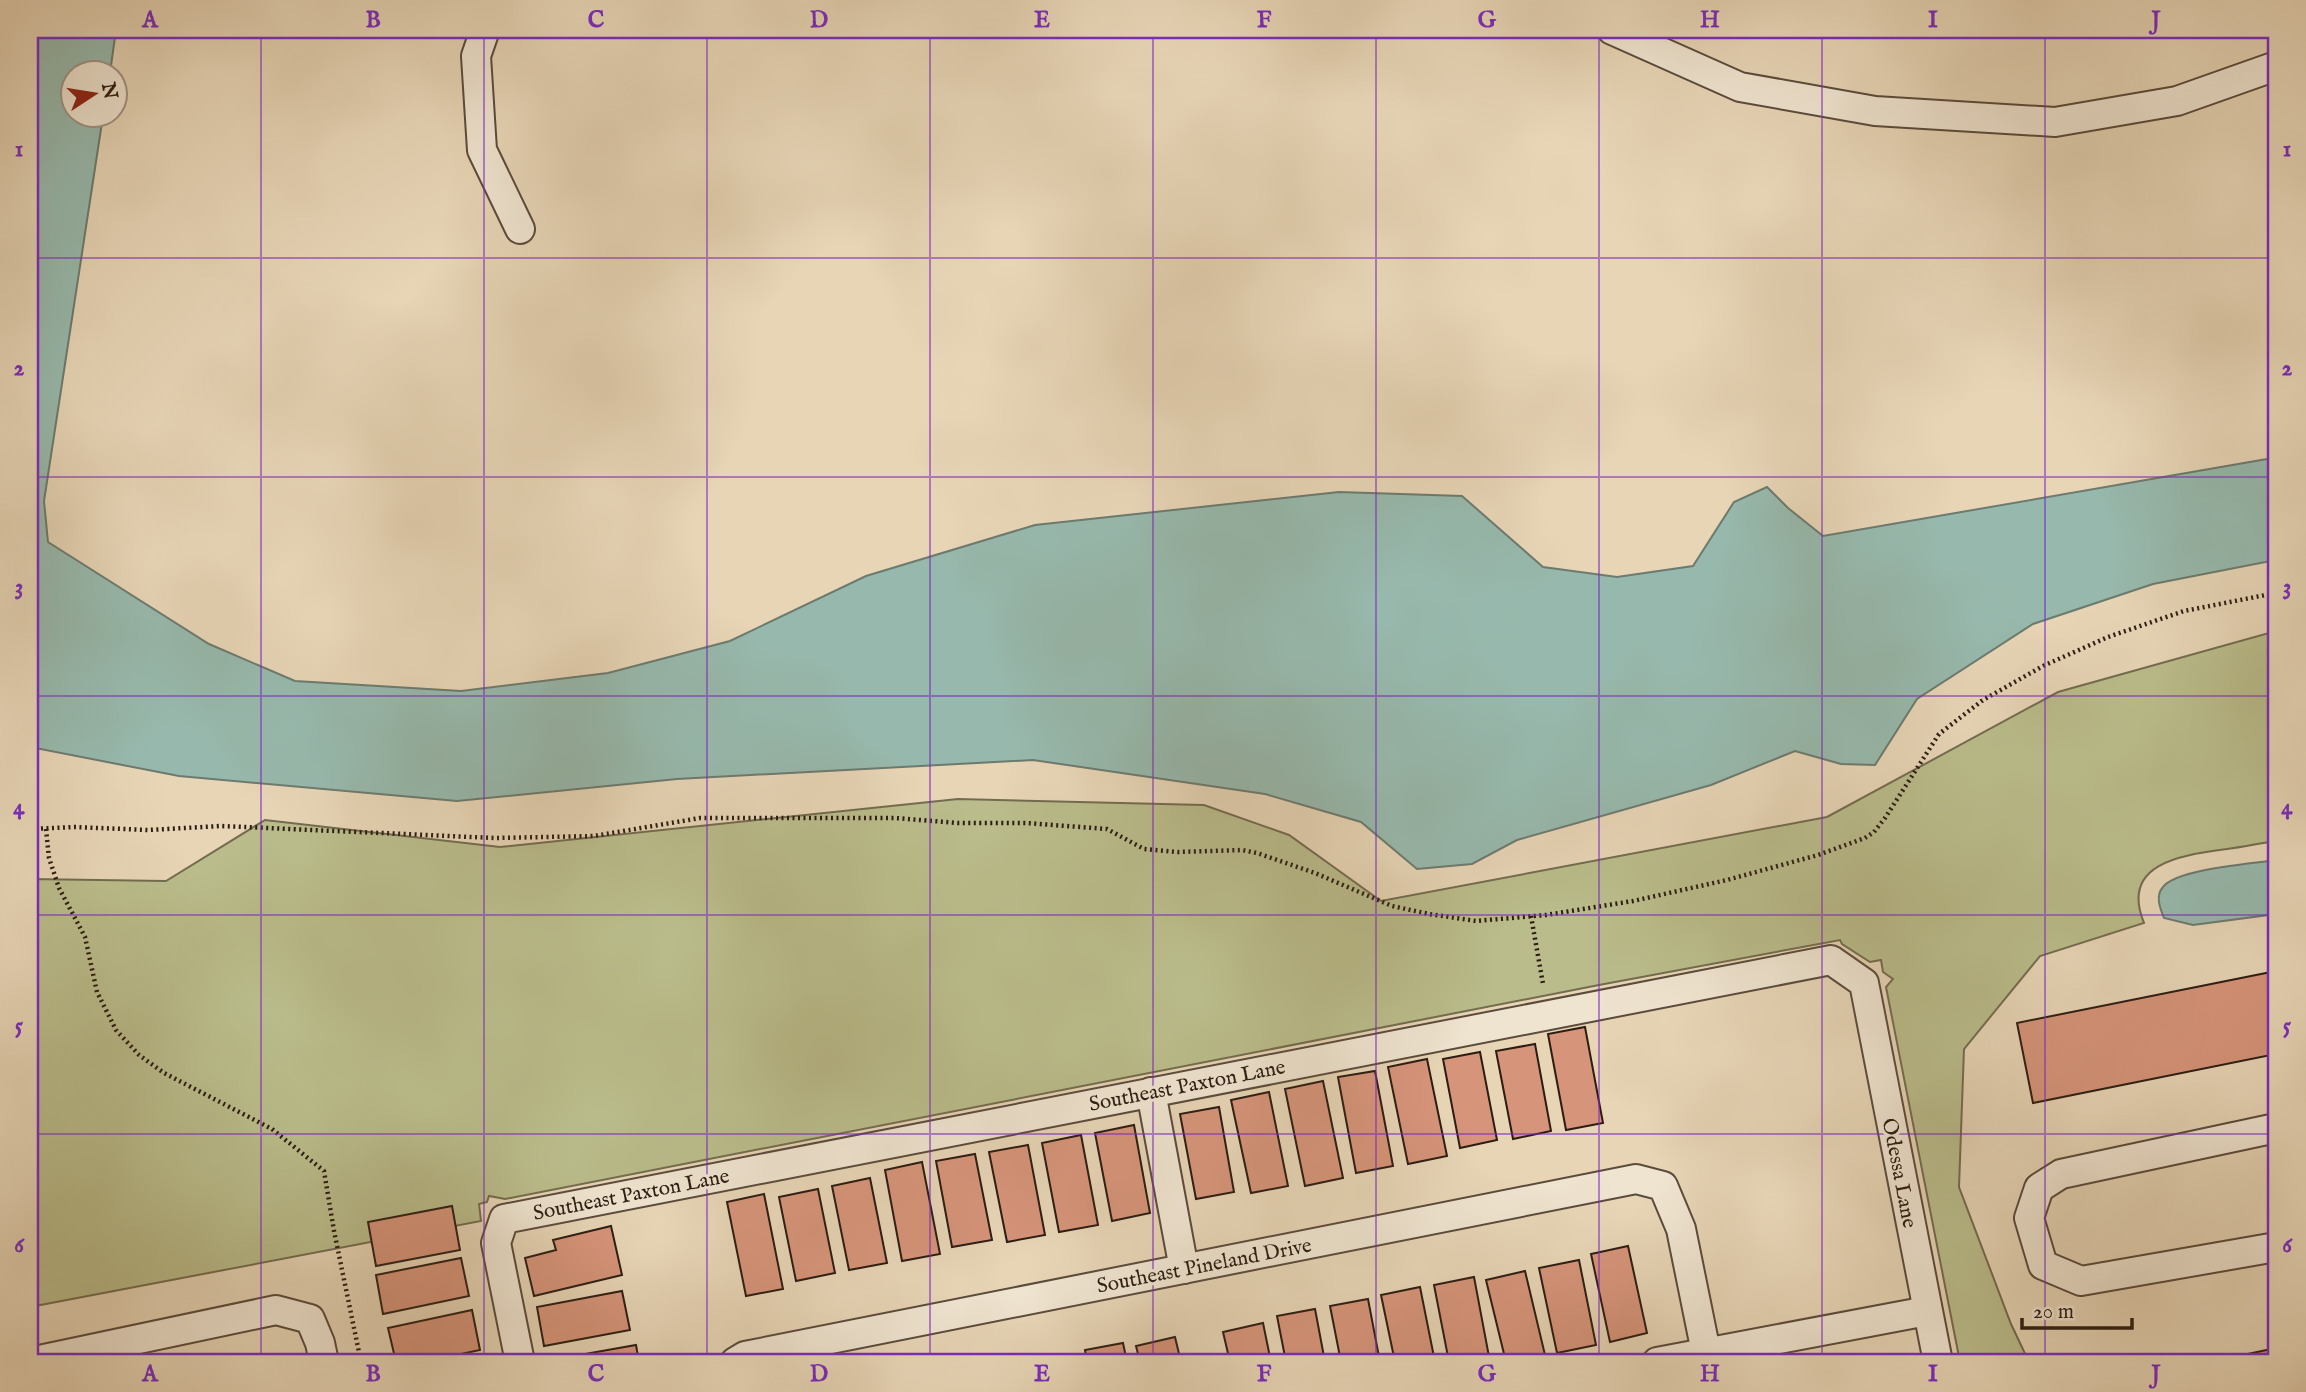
<svg xmlns="http://www.w3.org/2000/svg" width="2306" height="1392" font-family="'IM FELL English',serif">
<style>
.green{fill:#babc8b;stroke:#736c4f;stroke-width:2}
.water{fill:#97b9ad;stroke:#6c7b6f;stroke-width:2}
.building{fill:#d6947a;stroke:#2c1d13;stroke-width:2}
.lines{fill:none;stroke-linecap:round;stroke-linejoin:round}
.minor-casing{stroke:#5b4b3c;stroke-width:32}
.path{stroke:#2c1d13;stroke-width:4.5;stroke-dasharray:2 3.5;stroke-linecap:butt}
.minor{stroke:#efe4d0;stroke-width:28}
.grid{fill:none;stroke:#7b2cbf;stroke-width:2;stroke-opacity:0.55}
.labels{text-anchor:middle;stroke-width:6;stroke-linejoin:round;paint-order:stroke}
.street-label{font-size:21px;fill:#2c1d13;stroke:#efe4d0}
.neatline{fill:none;stroke:#7b2cbf;stroke-width:2.5}
.grid-label{font-size:23px;text-anchor:middle;font-weight:bold;fill:#7b2cbf}
</style>
<rect width="100%" height="100%" fill="#e7d5b6"/>
<filter id="stains"><feTurbulence type="fractalNoise" baseFrequency=".00286" numOctaves="4"/><feColorMatrix values="0 0 0 0 .2 0 0 0 0 .09 0 0 0 0 .02 0 0 0 .5 -.17"/></filter>
<radialGradient id="worn" r=".72"><stop offset=".6" stop-color="#630" stop-opacity="0"/><stop offset="1" stop-color="#630" stop-opacity=".3"/></radialGradient>
<path class="green" d="M2276 631V841C2260 843 2244 847 2227 849 2184 855 2119 862 2144 923L2040 956 1964 1049 1959 1187 2011 1324 2029 1362H1960L1886 987 1893 979 1883 972 1881 960 1870 962 1842 944 1840 940 1599 985 505 1199 489 1196 487 1202 479 1204 481 1221 30 1307V879L166 881 265 820 500 847 958 799 1204 805 1289 835 1381 901 1827 817 2058 692Z"/>
<g class="water">
<polygon points="30,30 116,30 110,73 74,74 74,116 103,116 44,501 48,542 209,644 295,681 461,691 608,673 730,641 866,576 1035,525 1339,492 1462,496 1543,567 1617,577 1693,566 1734,502 1767,487 1788,508 1823,536 2267,459 2276,456 2276,560 2153,584 2033,624 1917,699 1875,765 1841,764 1795,751 1711,785 1517,840 1472,864 1417,869 1361,822 1265,794 1033,760 677,779 457,801 179,776 30,747"/>
<path d="M2276 860V914L2193 925 2164 918C2160 908 2155 896 2163 887 2177 869 2251 864 2276 860Z"/>
</g>
<g class="building">
<polygon points="2276,971 2276,1054 2033,1103 2017,1023"/>
<polygon points="1585,1027 1603,1123 1566,1130 1548,1034"/>
<polygon points="1535,1044 1551,1131 1513,1139 1496,1051"/>
<polygon points="1480,1052 1497,1140 1460,1148 1443,1059"/>
<polygon points="1427,1059 1447,1156 1408,1164 1388,1067"/>
<polygon points="1375,1071 1393,1166 1356,1173 1338,1077"/>
<polygon points="1323,1081 1343,1178 1305,1186 1285,1089"/>
<polygon points="1269,1092 1288,1186 1251,1193 1231,1100"/>
<polygon points="1219,1107 1234,1192 1196,1199 1180,1114"/>
<polygon points="1134,1125 1150,1213 1112,1221 1095,1133"/>
<polygon points="1081,1135 1098,1225 1059,1232 1042,1143"/>
<polygon points="1028,1145 1045,1235 1007,1242 989,1152"/>
<polygon points="975,1154 992,1240 952,1247 936,1161"/>
<polygon points="922,1162 940,1254 902,1261 885,1170"/>
<polygon points="870,1178 887,1263 849,1270 832,1186"/>
<polygon points="818,1189 835,1273 796,1281 779,1197"/>
<polygon points="764,1194 783,1289 746,1296 727,1202"/>
<polygon points="452,1206 460,1250 376,1266 368,1222"/>
<polygon points="611,1226 622,1275 534,1296 525,1258 556,1250 553,1240"/>
<polygon points="1628,1246 1647,1333 1610,1342 1591,1254"/>
<polygon points="461,1258 469,1296 383,1314 376,1275"/>
<polygon points="1579,1260 1596,1345 1557,1353 1539,1268"/>
<polygon points="1525,1271 1545,1355 1506,1362 1486,1280"/>
<polygon points="1474,1277 1490,1362 1449,1362 1434,1285"/>
<polygon points="1420,1287 1435,1362 1395,1362 1381,1295"/>
<polygon points="622,1291 630,1330 544,1346 537,1307"/>
<polygon points="1368,1299 1380,1362 1341,1362 1330,1306"/>
<polygon points="1315,1309 1325,1362 1286,1362 1277,1316"/>
<polygon points="472,1310 480,1350 423,1362 396,1362 388,1328"/>
<polygon points="1263,1323 1271,1362 1230,1362 1223,1332"/>
<polygon points="1175,1337 1181,1362 1140,1362 1136,1346"/>
<polygon points="1123,1343 1127,1362 1087,1362 1085,1350"/>
<polygon points="636,1345 639,1362 551,1362 551,1360"/>
<polygon points="2276,1348 2276,1362 2210,1362"/>
</g>
<g class="lines">
<defs>
<g id="minor">
<polyline points="485,30 476,56 482,150 520,229"/>
<polyline points="1612,30 1740,87 1875,111 2055,122 2177,101 2276,66"/>
<polyline points="1151,1092 1184,1269"/>
<polyline points="2276,1128 2061,1174 2039,1188 2029,1218 2043,1265 2081,1281 2276,1247"/>
<polyline points="30,1362 276,1310 310,1319 320,1343 324,1362"/>
<polyline points="520,1362 496,1243 504,1219 1831,960 1864,983 1938,1362"/>
<polyline points="735,1362 745,1356 1636,1179 1663,1186 1681,1229 1708,1362"/>
<polyline points="1657,1362 1927,1311"/>
</g>
</defs>
<use href="#minor" class="minor-casing"/>
<g class="path">
<polyline points="30,829 74,827 148,830 221,826 495,838 594,836 700,818 895,818 958,823 1026,823 1107,829 1144,849 1178,852 1242,850 1257,853 1315,873 1392,906 1429,914 1476,921 1546,915 1633,901 1727,880 1818,855 1865,838 1874,832 1885,818 1939,734 1983,700 2043,666 2108,637 2184,611 2276,593"/>
<polyline points="46,829 49,858 59,888 85,937 97,992 116,1030 139,1055 164,1073 272,1129 324,1171 334,1231 361,1362"/>
<polyline points="1531,916 1543,984"/>
</g>
<use href="#minor" class="minor"/>
</g>
<path class="grid" d="M261 30V1362M484 30V1362M707 30V1362M930 30V1362M1153 30V1362M1376 30V1362M1599 30V1362M1822 30V1362M2045 30V1362M30 258H2276M30 477H2276M30 696H2276M30 915H2276M30 1134H2276"/>
<g class="labels">
<g class="street-label">
<text transform="translate(1187 1085) rotate(-11)" y="7">Southeast Paxton Lane</text>
<text transform="translate(1900 1173) rotate(79)" y="7">Odessa Lane</text>
<text transform="translate(631 1194) rotate(-11)" y="7">Southeast Paxton Lane</text>
<text transform="translate(1204 1265) rotate(-11)" y="7">Southeast Pineland Drive</text>
</g>
</g>
<rect width="2306" height="1392" fill="none" stroke="#e7d5b6" stroke-width="77"/>
<g transform="translate(94 94) rotate(78)"><circle r="33" fill="#efe4d0" stroke="#a19484" stroke-width="2"/>
<path d="M0-5L12 26L0 18L-12 26Z" fill="#8f2418"/>
<text y="-10" font-size="19" font-weight="bold" text-anchor="middle" fill="#2c1d13">N</text>
</g>
<path d="M2022 1318v10h110v-10" fill="none" stroke="#2c1d13" stroke-width="3.5"/>
<text x="2033" y="1318" font-size="21" fill="#2c1d13" stroke="#efe4d0" stroke-width="5" paint-order="stroke">20 m</text>
<rect x="38" y="38" width="2230" height="1316" class="neatline"/>
<g class="grid-label">
<text x="150" y="27">A</text>
<text x="373" y="27">B</text>
<text x="596" y="27">C</text>
<text x="819" y="27">D</text>
<text x="1042" y="27">E</text>
<text x="1264" y="27">F</text>
<text x="1487" y="27">G</text>
<text x="1710" y="27">H</text>
<text x="1933" y="27">I</text>
<text x="2156" y="27">J</text>
<text x="19" y="156">1</text>
<text x="2287" y="156">1</text>
<text x="19" y="375">2</text>
<text x="2287" y="375">2</text>
<text x="19" y="594">3</text>
<text x="2287" y="594">3</text>
<text x="19" y="814">4</text>
<text x="2287" y="814">4</text>
<text x="19" y="1033">5</text>
<text x="2287" y="1033">5</text>
<text x="19" y="1252">6</text>
<text x="2287" y="1252">6</text>
<text x="150" y="1381">A</text>
<text x="373" y="1381">B</text>
<text x="596" y="1381">C</text>
<text x="819" y="1381">D</text>
<text x="1042" y="1381">E</text>
<text x="1264" y="1381">F</text>
<text x="1487" y="1381">G</text>
<text x="1710" y="1381">H</text>
<text x="1933" y="1381">I</text>
<text x="2156" y="1381">J</text>
</g>
<rect width="100%" height="100%" filter="url(#stains)"/>
<rect width="100%" height="100%" fill="url(#worn)"/>
</svg>
